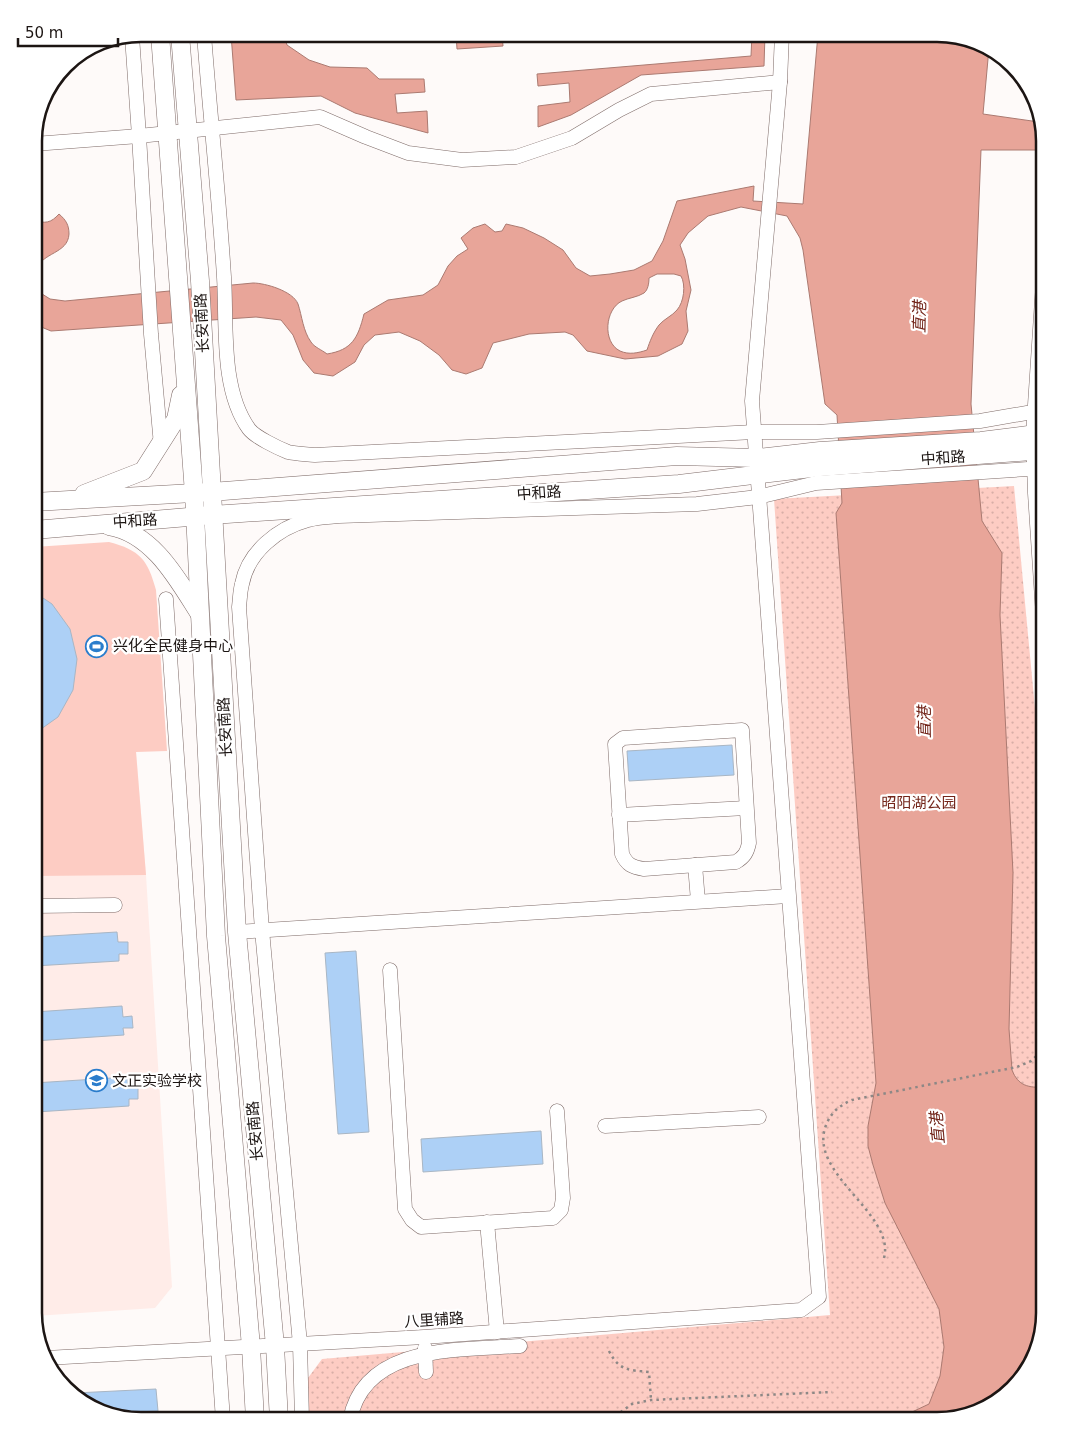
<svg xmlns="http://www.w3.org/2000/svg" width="1078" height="1454" font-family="'DejaVu Sans','Noto Sans SC',sans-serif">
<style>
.built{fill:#ffece8}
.grass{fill:url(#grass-dots)}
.garden{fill:#fdccc3}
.water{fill:#e8a599;stroke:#ab7a71;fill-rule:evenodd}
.building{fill:#add0f6;stroke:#a9b6c4}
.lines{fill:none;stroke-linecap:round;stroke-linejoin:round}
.minor-casing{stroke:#7e6b68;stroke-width:15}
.major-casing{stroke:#7e6b68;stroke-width:19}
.path{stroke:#8d8886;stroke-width:2.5;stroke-dasharray:2.5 4;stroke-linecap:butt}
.minor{stroke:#fff;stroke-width:14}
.major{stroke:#fff;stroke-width:18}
.labels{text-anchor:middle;stroke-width:4.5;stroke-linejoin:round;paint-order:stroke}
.street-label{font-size:15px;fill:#1c1513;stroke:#fff}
.poi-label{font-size:15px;fill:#1c1513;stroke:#fff;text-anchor:start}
.park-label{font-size:15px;fill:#74261b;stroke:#fff}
.water-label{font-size:16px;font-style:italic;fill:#72251a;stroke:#fff}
.rim{fill:none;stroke:#1c1513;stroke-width:2.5}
</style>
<defs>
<pattern id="grass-dots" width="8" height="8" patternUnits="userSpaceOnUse" patternTransform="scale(1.25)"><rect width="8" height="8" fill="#fdccc3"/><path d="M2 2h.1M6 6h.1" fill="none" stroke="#d8aea7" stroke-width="1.8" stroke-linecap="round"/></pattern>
</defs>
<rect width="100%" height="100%" fill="#fefaf9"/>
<polygon class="built" points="136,751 146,875 172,1287 155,1308 35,1316 34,752"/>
<polygon class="grass" points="1014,486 1044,804 1044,1312 1030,1366 990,1406 936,1420 308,1420 305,1382 322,1359 830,1315 774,499"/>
<path class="garden" d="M109 542C140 550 148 560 156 590L167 751 136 752 146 875 34 876V547Z"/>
<g class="water">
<polygon points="231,34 283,34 287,45 309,60 330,67 367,68 379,79 424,79 425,92 395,94 397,113 427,111 428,133 355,113 321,96 236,100"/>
<polygon points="456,34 502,34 503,46 457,49"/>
<polygon points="752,34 765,34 764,66 641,75 571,115 538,127 538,106 570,102 569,83 538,86 537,74 751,56"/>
<path d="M818 34H943L989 48 983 114 1039 122 1044 147 1037 150H981L971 404 982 521 1002 553 1000 615 1013 873 1009 1029 1012 1070C1018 1086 1029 1088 1044 1087V1312L1030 1366 990 1406 936 1420H895L929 1404 940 1376 944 1347 939 1309 885 1203 873 1165 868 1146V1126L876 1083 836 513 842 503 837 415 825 404 803 250 800 238 787 216 741 207 708 216 688 233 680 245 685 259 691 290 686 311 688 331 682 344 658 356 625 359 587 351 573 335 565 332 529 334 493 343 482 368 466 374 452 370 439 355 420 341 399 332 375 335 364 345 355 362 333 376 314 373 303 360 293 335 281 320 256 317 51 331 34 324V220C45 224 51 223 59 214 66 220 69 225 69 234 68 254 42 252 36 270 33 277 37 285 39 292L50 299 65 301 253 283C265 283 293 291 298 304 302 316 303 331 311 342 314 347 322 350 327 354 352 350 358 338 364 314L388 300 423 295 438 285 448 266 457 256 468 249 461 238 473 228 485 224 495 232 502 231 506 224 523 228 544 238 563 250 576 268 590 276 610 274 634 270 652 261 663 241 677 201 754 186 753 201 803 204ZM657 274H674L681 276C686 285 684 302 677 310 672 316 664 319 659 325 653 333 650 341 647 350 638 353 629 355 620 351 602 342 605 309 622 301 628 298 638 297 644 293 648 290 649 283 649 278Z"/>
</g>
<g class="building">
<polygon points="34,592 52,604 70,629 77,659 73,690 58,717 34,734"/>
<polygon points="732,745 734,775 629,781 627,751"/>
<polygon points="117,932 118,942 128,942 128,954 119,954 119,961 34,966 34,937"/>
<polygon points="356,951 369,1132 338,1134 325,953"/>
<polygon points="122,1006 123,1017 132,1016 133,1028 123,1028 124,1035 34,1041 34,1012"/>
<polygon points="127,1077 128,1088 138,1087 138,1099 129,1099 129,1106 36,1112 36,1105 34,1105 34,1083"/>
<polygon points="541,1131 543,1164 423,1172 421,1139"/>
<polygon points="156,1389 158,1411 113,1413 88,1406 75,1393"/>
</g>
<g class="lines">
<defs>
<g id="minor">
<path d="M204 34C210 115 219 196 224 277 227 323 220 389 249 429 255 437 278 448 288 452 296 454 306 454 315 455L754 432H817L980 421 1044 410"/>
<polyline points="132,36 139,136 151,334 161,445"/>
<polyline points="34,144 139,136 320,117 366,137 408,153 462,160 516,157 572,138 619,110 651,94 780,82"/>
<polyline points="166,599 223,1420"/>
<polyline points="1044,629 1035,493 1033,435 1044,270"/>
<path d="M742 730 749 843C747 853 744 857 736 862L644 869C632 867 627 865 622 854L615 744 623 738Z"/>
<polyline points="619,815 746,808"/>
<polyline points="695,865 698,901"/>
<polyline points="34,906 115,905"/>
<polyline points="237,932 788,896"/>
<polyline points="390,970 405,1209 412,1220 421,1227 553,1218 561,1210 563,1198 557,1111"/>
<polyline points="605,1126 759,1117"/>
<polyline points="487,1222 497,1332"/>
<polyline points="425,1348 426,1372"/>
<polyline points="46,1358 424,1337 801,1310 819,1297 752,401 780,82 782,34"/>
<path d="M302 1420 300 1344 262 930 239 607C240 599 240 591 242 584 248 552 278 528 308 520 318 517 329 517 339 516L697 504 758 497 816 483 1044 468"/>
<path d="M350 1420C364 1344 461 1350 520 1346"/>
</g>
<g id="major">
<polyline points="160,34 194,493 216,936 251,1347 255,1420"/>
<polyline points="180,34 200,281 237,932 275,1346 279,1420"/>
<polyline points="84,494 143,471 176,419 181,395"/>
<polyline points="34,502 211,492 677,456 757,458 820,451 981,441 1044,433"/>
<path d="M109 526C153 533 178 580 199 613"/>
<polyline points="34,530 212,515 679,484 820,467 1044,450"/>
</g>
</defs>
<use href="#minor" class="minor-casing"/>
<use href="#major" class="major-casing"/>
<g class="path">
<path d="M1044 1009C1039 986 1039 962 1044 939"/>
<path d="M884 1258C896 1213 804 1172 827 1123 832 1111 841 1105 852 1100L1017 1067 1031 1061 1044 1049"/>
<path d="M609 1351C619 1371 629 1370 649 1372L651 1400"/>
<polyline points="610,1420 632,1404 651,1400 832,1392"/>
</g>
<use href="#minor" class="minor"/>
<use href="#major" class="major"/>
</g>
<defs>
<symbol id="stadium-ring" viewBox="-11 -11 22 22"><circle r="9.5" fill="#fff" stroke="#2a7dcc" stroke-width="1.5"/><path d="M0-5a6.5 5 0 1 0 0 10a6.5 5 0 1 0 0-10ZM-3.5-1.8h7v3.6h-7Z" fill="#2a7dcc"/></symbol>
<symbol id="school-ring" viewBox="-11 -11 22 22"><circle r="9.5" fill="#fff" stroke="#2a7dcc" stroke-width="1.5"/><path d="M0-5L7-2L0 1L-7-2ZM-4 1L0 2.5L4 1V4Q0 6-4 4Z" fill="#2a7dcc"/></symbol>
</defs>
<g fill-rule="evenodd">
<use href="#stadium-ring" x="84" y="634" width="25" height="25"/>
<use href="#school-ring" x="84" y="1068" width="25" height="25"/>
</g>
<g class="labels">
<g class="street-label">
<text transform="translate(202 323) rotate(-93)" y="5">长安南路</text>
<text transform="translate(943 458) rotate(-4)" y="5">中和路</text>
<text transform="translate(539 493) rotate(-4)" y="5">中和路</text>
<text transform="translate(135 521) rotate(-4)" y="5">中和路</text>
<text transform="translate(225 727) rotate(-93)" y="5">长安南路</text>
<text transform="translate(255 1131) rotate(-95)" y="5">长安南路</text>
<text transform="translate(434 1320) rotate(-4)" y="5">八里铺路</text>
</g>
<g class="poi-label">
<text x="113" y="651">兴化全民健身中心</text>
<text x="112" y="1086">文正实验学校</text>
</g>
<g class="park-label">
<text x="919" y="808">昭阳湖公园</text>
</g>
<g class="water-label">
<text transform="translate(919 317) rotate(-89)" y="6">直港</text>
<text transform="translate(924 722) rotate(-91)" y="6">直港</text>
<text transform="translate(937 1128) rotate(-95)" y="6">直港</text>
</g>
</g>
<path d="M0 0H1078V1454H0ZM141 42H937A99 99 0 0 1 1036 141V1313A99 99 0 0 1 937 1412H141A99 99 0 0 1 42 1313V141A99 99 0 0 1 141 42Z" fill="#fff" fill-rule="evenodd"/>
<path class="rim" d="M141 42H937A99 99 0 0 1 1036 141V1313A99 99 0 0 1 937 1412H141A99 99 0 0 1 42 1313V141A99 99 0 0 1 141 42Z"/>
<path d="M18 38v8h100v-8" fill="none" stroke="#1c1513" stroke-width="2.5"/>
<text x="25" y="38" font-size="15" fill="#1c1513" stroke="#ffffff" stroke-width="4" paint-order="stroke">50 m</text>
</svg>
